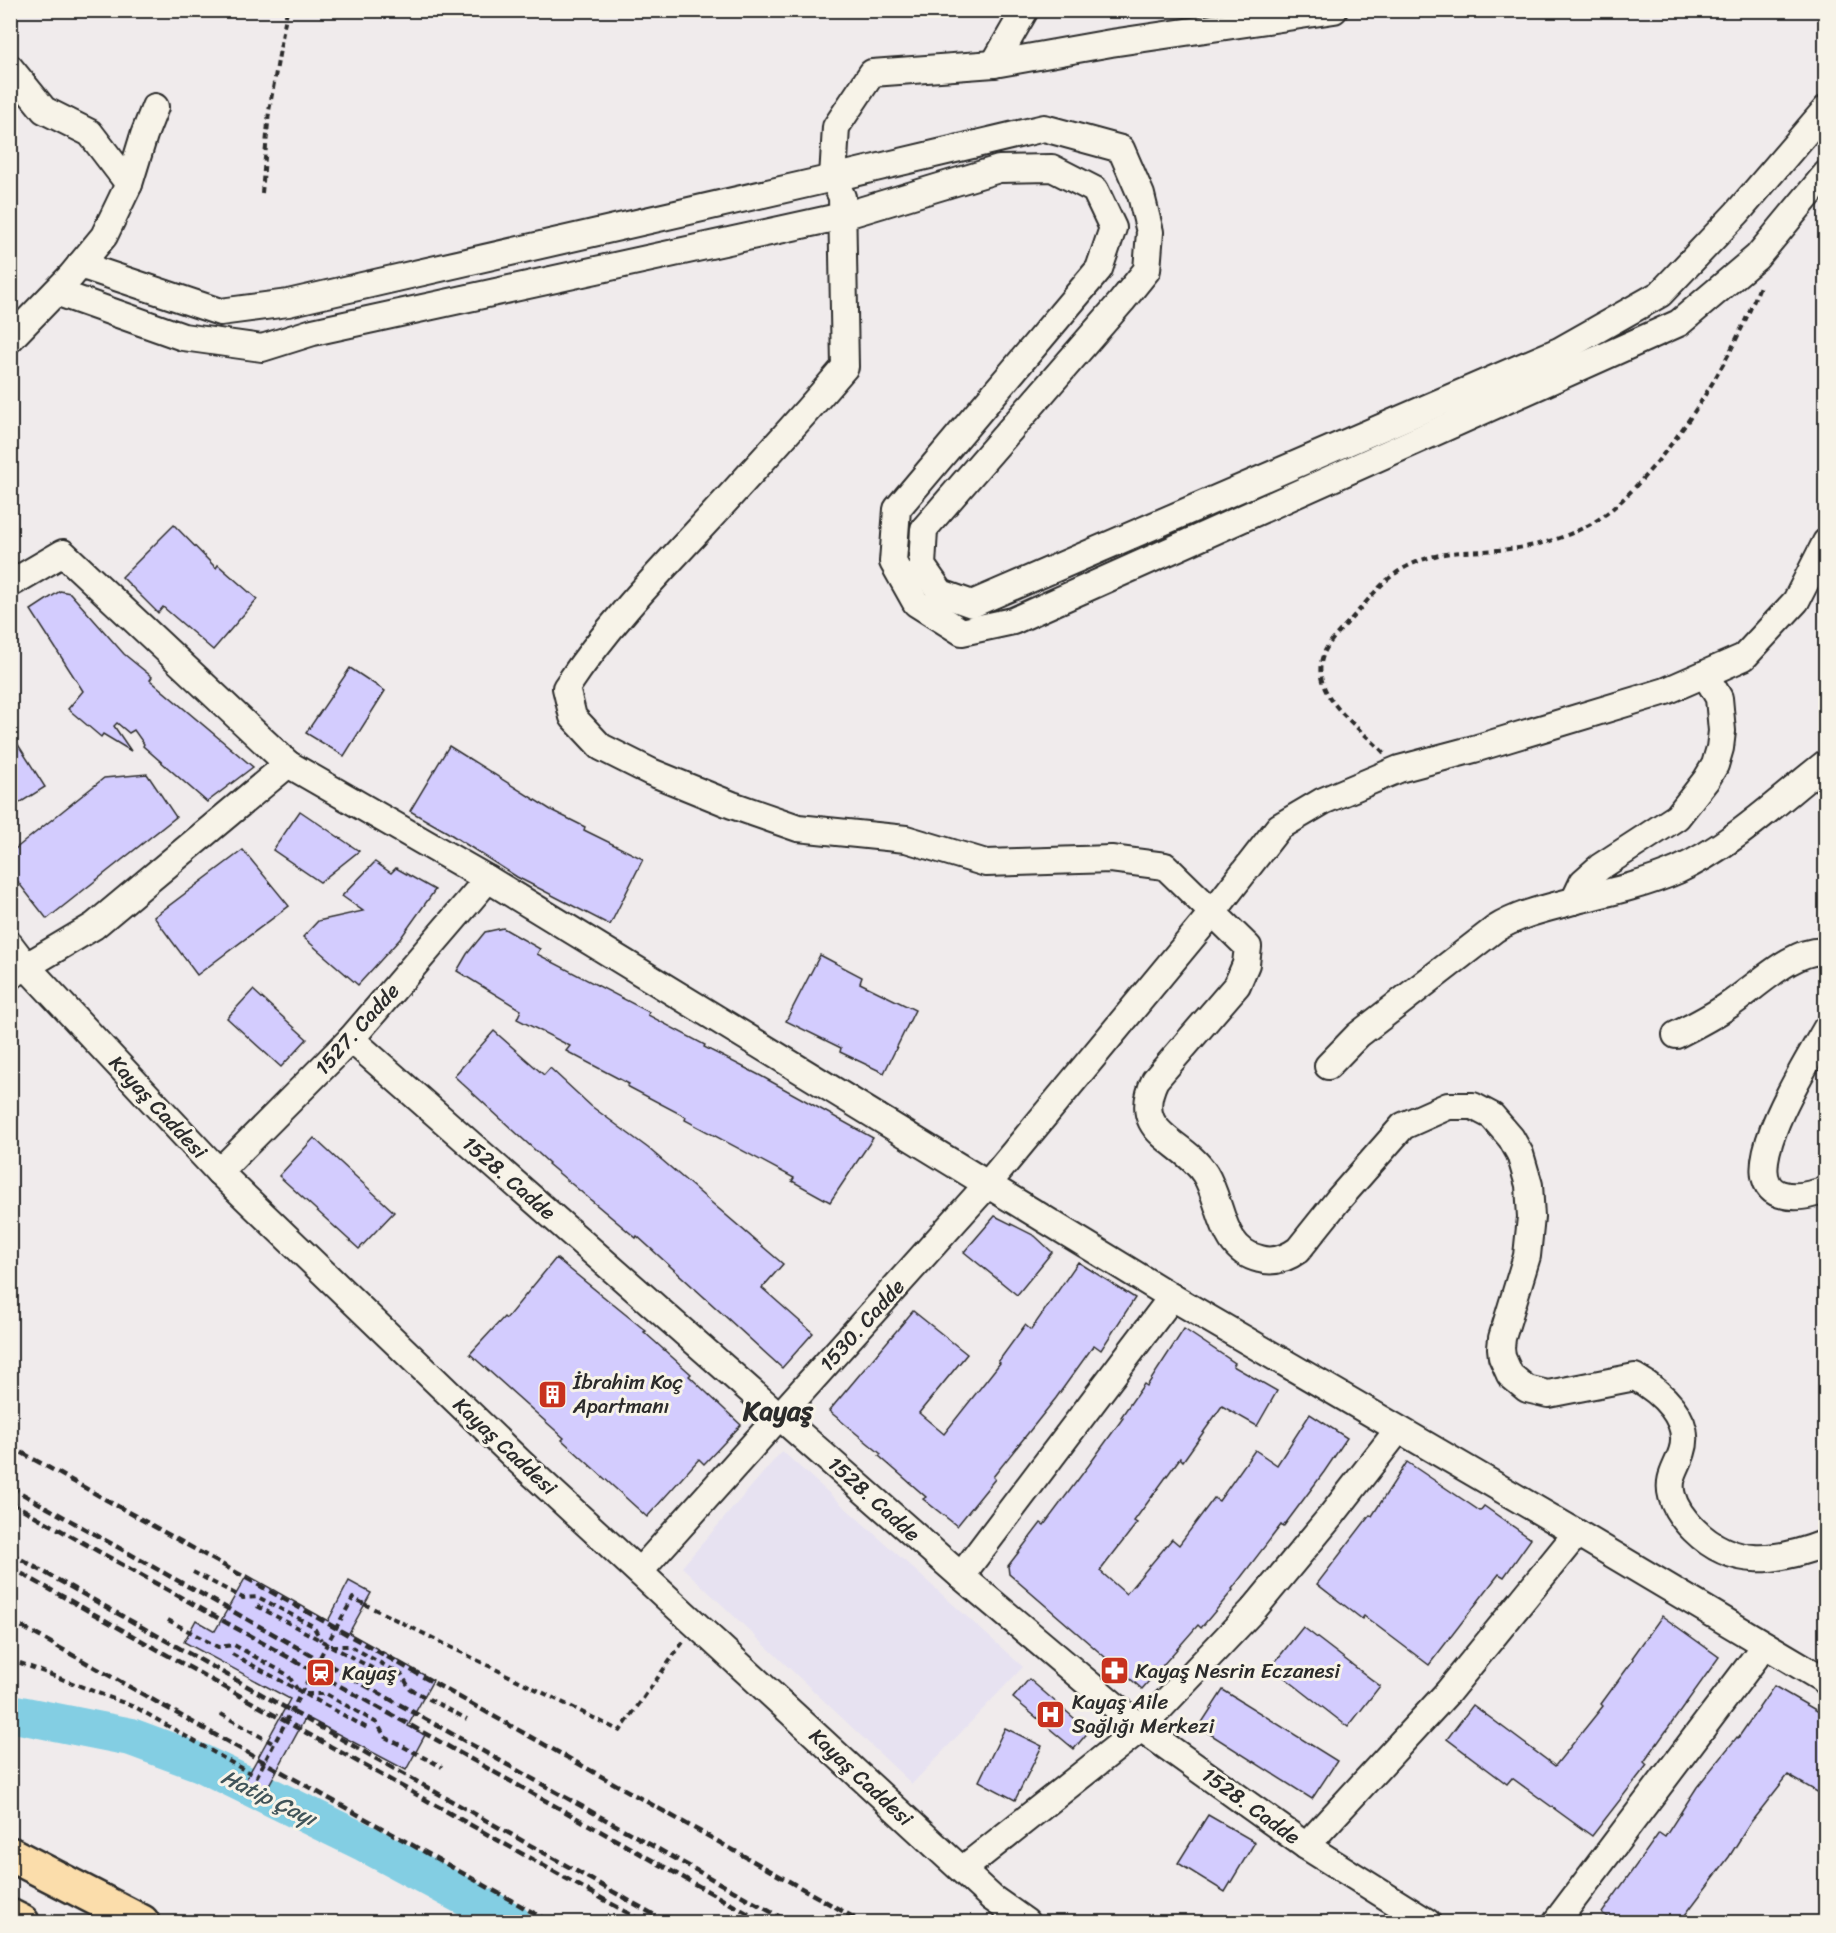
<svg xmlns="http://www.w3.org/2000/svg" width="1836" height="1933" font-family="Sriracha,sans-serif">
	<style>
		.built { fill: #e7e2f1 }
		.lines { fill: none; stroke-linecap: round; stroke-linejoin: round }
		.river { stroke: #83cee3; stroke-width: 38 }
		.building { fill: #d3ccfe; stroke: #2b2b2b; stroke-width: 1.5 }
		.minor-casing { stroke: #2b2b2b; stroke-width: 30 }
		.highway-casing { stroke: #2b2b2b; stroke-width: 38 }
		.path { stroke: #2b2b2b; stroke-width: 4; stroke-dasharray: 6 4.5; stroke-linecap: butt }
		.minor { stroke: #f7f3e8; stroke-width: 26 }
		.highway { stroke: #fbddab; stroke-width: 33 }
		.rail { stroke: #2b2b2b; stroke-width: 4.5; stroke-dasharray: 9 4.5; stroke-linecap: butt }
		.path-bridge { stroke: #2b2b2b; stroke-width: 4; stroke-dasharray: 6 4.5; stroke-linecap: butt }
		.labels { text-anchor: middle; stroke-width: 6; stroke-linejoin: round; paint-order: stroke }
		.street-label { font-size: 21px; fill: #2b2b2b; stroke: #f7f3e8 }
		.poi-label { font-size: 21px; fill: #2b2b2b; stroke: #f7f3e8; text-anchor: start }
		.water-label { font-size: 22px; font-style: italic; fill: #415459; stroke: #f7f3e8 }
		.district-label { font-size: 27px; font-weight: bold; fill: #2b2b2b; stroke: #f7f3e8 }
	</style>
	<rect width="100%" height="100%" fill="#f0ebec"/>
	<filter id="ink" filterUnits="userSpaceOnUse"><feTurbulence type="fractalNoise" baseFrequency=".0167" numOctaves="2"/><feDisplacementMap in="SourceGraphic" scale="12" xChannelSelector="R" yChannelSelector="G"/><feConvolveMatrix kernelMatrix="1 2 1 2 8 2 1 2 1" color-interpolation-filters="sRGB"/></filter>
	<g filter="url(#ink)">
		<path class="built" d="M782 1451 1023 1667 912 1784 682 1567Z"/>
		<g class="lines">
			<path class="river" d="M10 1713 131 1737 201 1763 365 1843 512 1922"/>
		</g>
		<g class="building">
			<path d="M174 525 216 568 218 565 257 599 213 650 163 607 158 613 122 577Z"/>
			<path d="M60 591 70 593 124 654 152 677 150 680 253 767 207 802 143 746 144 744 134 730 129 733 117 723 114 726 131 751 103 734 101 737 68 709 83 691 31 610Z"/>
			<path d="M350 668 385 691 344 756 306 733Z"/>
			<path d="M10 732 45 787 10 809Z"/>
			<path d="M449 746 551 810 585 827 584 830 643 859 610 925 517 877 447 832 410 811Z"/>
			<path d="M147 774 176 817 47 919 10 872V853L104 778Z"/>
			<path d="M300 811 359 851 320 882 273 850Z"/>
			<path d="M243 850 289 906 197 975 154 917Z"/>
			<path d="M375 862 391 873 396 868 435 890 400 939 358 985 303 937 318 921 363 911 342 896Z"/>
			<path d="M503 928 540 949 537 954 649 1012 648 1015 705 1045 704 1047 761 1076 873 1138 830 1202 792 1181 794 1178 685 1120 686 1117 627 1086 629 1084 566 1051 570 1046 517 1019 521 1010 457 971 467 954 485 932Z"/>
			<path d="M820 955 862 977 860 983 915 1010 884 1073 840 1052 841 1048 786 1021Z"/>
			<path d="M253 990 307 1039 281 1067 227 1018Z"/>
			<path d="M494 1031 544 1075 550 1068 591 1106 648 1148 783 1264 762 1288 813 1333 782 1368 637 1236 636 1238 548 1164 549 1163 454 1076Z"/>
			<path d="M314 1138 394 1212 359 1249 279 1176Z"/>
			<path d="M995 1216 1035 1236 1052 1252 1017 1295 964 1252Z"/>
			<path d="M556 1258 646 1331 644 1332 691 1374 689 1376 741 1425 704 1464 699 1459 647 1517 562 1440 564 1438 470 1354 504 1317 506 1319Z"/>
			<path d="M1078 1262 1135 1298 1101 1350 1094 1345 1056 1398 993 1477 995 1479 957 1526 923 1499 926 1497 879 1456 881 1454 829 1411 913 1311 967 1354 919 1413 944 1434 1000 1363 998 1362 1025 1325 1031 1330Z"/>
			<path d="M1184 1329 1235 1363 1233 1366 1277 1391 1257 1426 1222 1406 1183 1461 1180 1458 1134 1521 1137 1523 1100 1571 1126 1594 1172 1539 1179 1545 1214 1498 1219 1501 1255 1450 1277 1465 1310 1414 1347 1438 1324 1472 1283 1527 1281 1525 1232 1589 1233 1590 1201 1628 1198 1625 1142 1689 1009 1574 1008 1566 1041 1523 1044 1525 1089 1465 1123 1418 1121 1417 1144 1384 1147 1386Z"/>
			<path d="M1407 1462 1480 1511 1484 1506 1531 1539 1504 1577 1499 1574 1429 1665 1364 1616 1362 1619 1317 1584 1370 1515 1372 1516Z"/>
			<path d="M247 1575 328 1621 349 1581 371 1593 349 1633 433 1680 408 1726 425 1735 406 1770 306 1717 264 1794 244 1783 290 1699 184 1642 196 1620 215 1631Z"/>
			<path d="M1662 1616 1719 1657 1644 1762 1647 1765 1592 1836 1512 1778 1507 1784 1447 1739 1473 1705 1555 1766 1603 1706 1601 1704 1634 1659 1632 1658Z"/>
			<path d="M1303 1627 1380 1686 1348 1727 1271 1667Z"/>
			<path d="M1029 1679 1089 1731 1074 1749 1013 1698Z"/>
			<path d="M1774 1686 1826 1716V1797L1788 1775 1751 1822 1729 1857 1679 1923H1615L1602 1913 1659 1833 1665 1837 1697 1787 1737 1737 1738 1738Z"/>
			<path d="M1223 1690 1337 1761 1312 1799 1199 1727Z"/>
			<path d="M1005 1728 1042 1746 1015 1800 979 1781Z"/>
			<path d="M1208 1815 1255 1842 1225 1892 1178 1863Z"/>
		</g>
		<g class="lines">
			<defs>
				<g id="minor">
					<path d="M1334 10 1111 43 994 64 872 73 836 127 833 178 842 197 845 367C796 424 746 479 695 534 649 583 603 632 566 688L573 717 601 747 651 772 732 805 798 828 906 839 986 863 1111 859 1165 866 1248 947 1246 964 1237 985 1155 1080C1129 1135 1183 1139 1205 1174 1223 1203 1220 1250 1260 1259 1274 1263 1287 1258 1298 1250L1338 1200 1403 1126 1448 1106H1473L1492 1116 1511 1138 1520 1154 1529 1185 1531 1217 1527 1256 1502 1338 1501 1348 1502 1357 1510 1375 1527 1389 1548 1394 1635 1377C1660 1391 1693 1419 1682 1452 1677 1468 1667 1478 1672 1496 1675 1508 1685 1521 1694 1530 1733 1569 1778 1562 1826 1543"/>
					<path d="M994 64 1025 10"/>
					<path d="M10 68 44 110 90 133 129 184"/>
					<path d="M80 265 220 312 288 303 833 178 1044 128 1121 149 1141 195 1150 232 1147 270 1122 301 924 529 922 566 941 593 972 604 1559 351 1660 294 1737 213 1826 109"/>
					<path d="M56 292 183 337 262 348 313 332 843 216 999 169 1052 168 1095 190 1113 228 1099 269 897 509 893 562 916 603 962 632 1013 621 1679 323 1757 257 1826 174"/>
					<path d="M10 339 71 276 104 236 129 184 144 135 155 107"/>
					<path d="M10 584 63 553 288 764 488 879 1172 1297 1577 1533 1826 1681"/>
					<path d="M1574 901 1583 882 1600 867 1677 817 1706 780 1715 765 1720 748 1722 731 1719 698 1705 674"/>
					<path d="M10 945 26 966 219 1172 520 1462 992 1898 1026 1922"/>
					<path d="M10 976 94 926 288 764"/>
					<path d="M1826 1029C1812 1055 1731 1178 1780 1194 1796 1199 1810 1195 1826 1190"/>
					<path d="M1676 1035C1694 1026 1712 1017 1729 1005 1753 990 1795 946 1826 952"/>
					<path d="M351 1039 961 1576 1141 1728 1306 1846 1427 1922"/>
					<path d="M1328 1066 1358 1035 1495 929C1521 913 1548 908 1577 900 1611 892 1646 884 1678 870 1730 847 1781 798 1826 763"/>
					<path d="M219 1172 351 1039 488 879"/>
					<path d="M640 1571 987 1185 1213 912 1279 827 1323 801 1399 769 1474 749 1666 691 1744 657 1796 601 1826 542"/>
					<path d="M961 1576 1172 1297"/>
					<path d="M1306 1846 1448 1692 1577 1533"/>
					<path d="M962 1870 1141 1728 1254 1609 1331 1516 1398 1430"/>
					<path d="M1556 1922 1765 1645"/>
				</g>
				<g id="highway">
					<path d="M10 1854 142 1922"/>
					<path d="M10 1916 22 1922"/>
				</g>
			</defs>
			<use href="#minor" class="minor-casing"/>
			<use href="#highway" class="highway-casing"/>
			<g class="path">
				<path d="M262 193 269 111 287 10"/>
				<path d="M1384 753C1360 727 1304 693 1325 651 1331 639 1342 629 1351 619 1366 603 1380 583 1399 571 1439 547 1466 554 1509 549 1540 546 1572 536 1599 519 1622 503 1639 483 1657 462 1701 408 1734 351 1760 286"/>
				<path d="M193 1572 243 1598 258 1597 313 1626 321 1640"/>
				<path d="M364 1604 620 1731 683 1642"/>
				<path d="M257 1606 394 1680"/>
				<path d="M168 1620 218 1647 234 1645 288 1675 297 1689"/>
				<path d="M331 1646H350L402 1675 410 1689 467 1719"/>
				<path d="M232 1654 369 1729"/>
				<path d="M10 1659 137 1708 246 1771"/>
				<path d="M306 1694H326L377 1723 385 1737 442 1767"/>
				<path d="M221 1714 274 1744"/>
			</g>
			<use href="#minor" class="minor"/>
			<use href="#highway" class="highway"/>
			<g class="rail">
				<path d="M10 1446 862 1922"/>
				<path d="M10 1487 789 1922"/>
				<path d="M10 1502 763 1922"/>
				<path d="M10 1553 667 1922"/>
				<path d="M10 1567 644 1922"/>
				<path d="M10 1620 550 1922"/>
			</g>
			<path class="path-bridge" d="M246 1771 257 1776 327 1644 353 1598 364 1604"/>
		</g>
	</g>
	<defs>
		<symbol id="building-square" viewBox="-11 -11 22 22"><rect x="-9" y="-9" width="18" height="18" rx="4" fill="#c8321e" stroke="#f7f3e8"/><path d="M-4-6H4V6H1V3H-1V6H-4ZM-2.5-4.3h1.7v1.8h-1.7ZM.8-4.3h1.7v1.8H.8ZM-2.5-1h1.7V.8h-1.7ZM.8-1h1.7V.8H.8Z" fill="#fff"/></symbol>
		<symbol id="pharmacy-square" viewBox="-11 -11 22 22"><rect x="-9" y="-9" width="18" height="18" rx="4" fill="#c8321e" stroke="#f7f3e8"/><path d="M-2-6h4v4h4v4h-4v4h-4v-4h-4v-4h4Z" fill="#fff"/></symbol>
		<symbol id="station-square" viewBox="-11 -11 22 22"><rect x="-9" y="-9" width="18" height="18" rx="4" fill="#c8321e" stroke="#f7f3e8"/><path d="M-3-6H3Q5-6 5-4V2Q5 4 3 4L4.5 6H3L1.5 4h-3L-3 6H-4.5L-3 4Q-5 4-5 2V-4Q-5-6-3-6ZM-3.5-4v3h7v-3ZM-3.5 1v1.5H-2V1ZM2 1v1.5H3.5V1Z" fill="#fff"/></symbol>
		<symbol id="hospital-square" viewBox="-11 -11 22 22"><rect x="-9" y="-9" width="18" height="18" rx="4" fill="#c8321e" stroke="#f7f3e8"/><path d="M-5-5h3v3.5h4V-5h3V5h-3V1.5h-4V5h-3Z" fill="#fff"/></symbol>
	</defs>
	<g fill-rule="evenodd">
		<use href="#building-square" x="536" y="1378" width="33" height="33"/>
		<use href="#pharmacy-square" x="1098" y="1654" width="33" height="33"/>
		<use href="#station-square" x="304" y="1656" width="33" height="33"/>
		<use href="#hospital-square" x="1034" y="1698" width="33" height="33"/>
	</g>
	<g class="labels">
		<g class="street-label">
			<text transform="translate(357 1029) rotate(-48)" y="7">1527. Cadde</text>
			<text transform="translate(158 1107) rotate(47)" y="7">Kayaş Caddesi</text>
			<text transform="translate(509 1178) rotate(41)" y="7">1528. Cadde</text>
			<text transform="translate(862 1325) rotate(-48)" y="7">1530. Cadde</text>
			<text transform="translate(505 1446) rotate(43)" y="7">Kayaş Caddesi</text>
			<text transform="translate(874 1499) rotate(42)" y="7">1528. Cadde</text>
			<text transform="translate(861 1777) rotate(43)" y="7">Kayaş Caddesi</text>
			<text transform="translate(1251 1806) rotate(36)" y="7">1528. Cadde</text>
		</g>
		<g class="poi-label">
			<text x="573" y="1389">İbrahim Koç<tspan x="573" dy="24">Apartmanı</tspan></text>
			<text x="1135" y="1678">Kayaş Nesrin Eczanesi</text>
			<text x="342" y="1680">Kayaş</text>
			<text x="1072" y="1709">Kayaş Aile<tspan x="1072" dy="24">Sağlığı Merkezi</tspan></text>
		</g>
		<g class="water-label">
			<text transform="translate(269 1797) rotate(26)" y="8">Hatip Çayı</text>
		</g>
		<g class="district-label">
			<text x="778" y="1420">Kayaş</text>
		</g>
	</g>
	<rect width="1836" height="1933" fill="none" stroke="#f7f3e8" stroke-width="36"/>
	<rect x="18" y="18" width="1800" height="1897" fill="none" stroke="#2b2b2b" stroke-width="2" filter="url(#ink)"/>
</svg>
